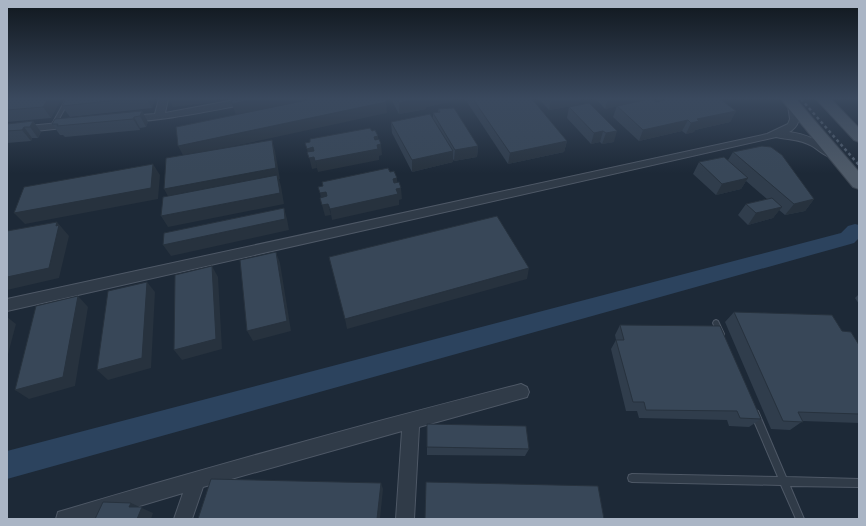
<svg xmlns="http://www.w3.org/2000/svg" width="866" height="526" font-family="Commissioner,sans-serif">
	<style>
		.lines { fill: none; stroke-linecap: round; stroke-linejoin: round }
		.river { fill: #2c435e; fill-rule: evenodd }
		.service-casing { stroke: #4e5866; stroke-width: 2 }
		.minor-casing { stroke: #4e5866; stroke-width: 2 }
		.primary-casing { stroke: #3a4451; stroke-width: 2 }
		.service { fill: #303b48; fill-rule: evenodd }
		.minor { fill: #303b48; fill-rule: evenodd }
		.primary { fill: #4e5a68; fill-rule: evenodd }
		.rail { stroke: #525f6f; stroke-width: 2.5; stroke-dasharray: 3 3; stroke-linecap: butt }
		.wall { fill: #303d4c }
		.shaded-wall { fill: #27323e }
		.building { fill: #384758; stroke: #27323e }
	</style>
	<rect width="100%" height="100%" fill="#1d2937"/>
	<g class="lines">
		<path class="river" d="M855 224 859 225V238L854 243 847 245 7 479V451L841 233 848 226Z"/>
		<defs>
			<g id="service">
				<path d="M66 99H70L55 126 53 127H51V126Z"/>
				<path d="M716 320 718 321 724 334 723 336 721 337 719 336 713 323 714 321Z"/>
				<path d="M755 410 758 411 786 477 859 479V487L790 486 804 519H796L781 485 632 482 629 481 628 478 629 475 632 474 778 477 751 414 752 411Z"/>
			</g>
			<g id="minor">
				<path d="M159 99H168L165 113 240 99H262L258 102C240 105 133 128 124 119L129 116 155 114Z"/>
				<path d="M793 102 798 105C800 117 800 126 789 132 807 134 822 142 837 153L838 155 837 157C828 160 819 150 812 146 800 139 789 140 776 137L7 311V299L767 134 788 124 790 119 788 105Z"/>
				<path d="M70 122 75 125 73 127 7 134V128Z"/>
				<path d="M521 384 527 387 529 392 527 397 419 427 414 519H396L402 431 203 487 192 519H174L183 493 96 519H56L58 512 65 510C216 465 368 423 521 384Z"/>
			</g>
			<g id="primary">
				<path d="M781 99H796L859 172V189L853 187Z"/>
				<path d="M816 99H831L859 128V142L854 140Z"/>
			</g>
		</defs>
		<use href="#service" class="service-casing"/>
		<use href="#minor" class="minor-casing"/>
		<use href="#primary" class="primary-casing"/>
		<use href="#service" class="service"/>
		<use href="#minor" class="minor"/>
		<use href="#primary" class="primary"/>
		<path class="rail" d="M801 99 859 165"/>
	</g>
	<g class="wall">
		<path d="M7 99H61L51 118 7 122Z"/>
		<path d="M66 99H155L152 108 70 117 62 106Z"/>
		<path d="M391 99H453V101L426 107V109L399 114Z"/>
		<path d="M465 99H532L567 141 564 152 508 164Z"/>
		<path d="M539 99H580L578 105 549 110Z"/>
		<path d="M596 99H653L656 102 736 111 730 122 695 130 694 132 686 134 682 131 639 141 613 117 617 106 605 109Z"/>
		<path d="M589 103 614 142 602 144 600 142 591 144 567 118 569 107Z"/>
		<path d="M438 109 478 146 477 157 454 161 453 159V162L412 172 392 133 391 122 433 119V113L438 112Z"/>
		<path d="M142 111 148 122 146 127 140 128V130L65 137 63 135H60L52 124Z"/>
		<path d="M33 121 41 132 38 138H32L31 141 7 143V124Z"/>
		<path d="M733 152 814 199 805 211 785 215 779 210 773 218 748 225 738 215 746 204 767 199 746 181 741 189 716 195 693 174 699 162 728 160Z"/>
		<path d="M859 294V304L855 298Z"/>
		<path d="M734 312 842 331 859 345V423L803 421 790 430 771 429 725 322Z"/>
		<path d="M620 325 761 419 749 427 729 426 727 420 639 418 637 411H626L611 349 616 340 615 335Z"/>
		<path d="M427 447 529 449 525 456 427 455Z"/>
	</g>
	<g class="shaded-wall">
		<path d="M48 99H61L51 118 43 107Z"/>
		<path d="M147 99H155L152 108Z"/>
		<path d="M169 99H217L216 102 173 107Z"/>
		<path d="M254 99H304V101L236 115 232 104Z"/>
		<path d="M417 99H453V101L426 107V109L399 114V103Z"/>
		<path d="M580 99 578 105 549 110 551 100Z"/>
		<path d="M608 99H653L605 109Z"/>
		<path d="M657 99H664L657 101Z"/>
		<path d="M386 102 387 113 184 157 178 146Z"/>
		<path d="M142 111 148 122 146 127 140 116Z"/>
		<path d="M736 111 730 122 695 130 694 132 686 134 691 123 697 119Z"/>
		<path d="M134 117 140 128V130L133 119Z"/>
		<path d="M688 120 682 131 639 141 643 130Z"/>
		<path d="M33 121 41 132 38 138 30 127Z"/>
		<path d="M24 127 32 138 31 141 22 130Z"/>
		<path d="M603 131 600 142 591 144 594 133Z"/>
		<path d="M617 131 614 142 602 144 606 133Z"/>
		<path d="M378 136 379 145 381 144 382 155 379 156V160L318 172 315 161 374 137Z"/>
		<path d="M272 140 275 151 280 179H279L281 186 284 204 168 227 161 216 170 200 164 189Z"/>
		<path d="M567 141 564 152 508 164 510 153Z"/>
		<path d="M478 146 477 157 454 161 455 150Z"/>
		<path d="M313 147 317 168 312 169 307 149Z"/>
		<path d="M453 151V162L412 172V160Z"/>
		<path d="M153 164 160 175 158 199 25 224 14 213Z"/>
		<path d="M397 178 398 189 401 188 402 199 399 200V205L332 220 330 209 393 179Z"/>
		<path d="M748 178 741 189 716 195 722 184Z"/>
		<path d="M326 192 329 203 322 205 320 193Z"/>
		<path d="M814 199 805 211 785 215 794 204Z"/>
		<path d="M328 204 331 215 325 216 322 205Z"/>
		<path d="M782 207 773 218 748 225 756 213Z"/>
		<path d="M284 208 287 219 289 230 171 256 163 245Z"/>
		<path d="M57 222 69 236 59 278 7 290V277L56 226Z"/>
		<path d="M276 252 280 263 291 331 253 341 247 331Z"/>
		<path d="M212 266 218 277 222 349 182 360 174 350Z"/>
		<path d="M529 268 527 279 347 329 345 319Z"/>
		<path d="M147 282 155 292 151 368 108 380 97 370Z"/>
		<path d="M78 296 88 307 75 386 29 399 15 390Z"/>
		<path d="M7 317 16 324 7 358Z"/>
		<path d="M381 483 383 489 380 519H377Z"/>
		<path d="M131 503 153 513 151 519H137L129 507Z"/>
	</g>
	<g class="building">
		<path d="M7 99H48L43 107 7 110Z"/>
		<path d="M66 99H127L62 106Z"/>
		<path d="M231 99H254L232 104Z"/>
		<path d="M312 99H385L386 102 178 146 176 127Z"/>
		<path d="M397 99H417L399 103Z"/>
		<path d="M473 99H532L567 141 510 153Z"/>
		<path d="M649 99H653L656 102 669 99H720L736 111 697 119 699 121 691 123 688 120 643 130 617 106Z"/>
		<path d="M589 103 617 131 606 133 603 131 594 133 569 107Z"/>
		<path d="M454 108 478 146 455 150 433 113 440 112 438 109Z"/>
		<path d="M142 111 140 116 134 117 133 119 57 126 58 124H52L55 119Z"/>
		<path d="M430 114 453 151 412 160 391 122Z"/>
		<path d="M33 121 30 127H24L22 130 7 131V124Z"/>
		<path d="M370 128 372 131 375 130 378 136 374 137 375 140 379 139 381 144 377 145 378 149 315 161 314 157 309 158 307 152 314 151 313 147 307 149 305 143 310 142V139Z"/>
		<path d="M272 140 276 168 164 189 166 158Z"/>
		<path d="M762 146 771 147 782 155 814 199 794 204 733 152Z"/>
		<path d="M724 157 748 178 722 184 699 162Z"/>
		<path d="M153 164 151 188 14 213 24 187Z"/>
		<path d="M388 168 390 172 394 171 397 178 393 179 394 183 399 182 401 188 396 189 398 194 330 209 328 204 322 205 320 198 327 196 326 192 320 193 318 187 323 186 322 182Z"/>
		<path d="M277 175 280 193 161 216 163 197Z"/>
		<path d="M772 198 782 207 756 213 746 204Z"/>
		<path d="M284 208 285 219 163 245 164 233Z"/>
		<path d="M497 216 529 268 345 319 329 257Z"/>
		<path d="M57 222 56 226 59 225 49 268 7 277V231Z"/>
		<path d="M276 252 287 321 247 331 240 260Z"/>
		<path d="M212 266 216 339 174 350 175 275Z"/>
		<path d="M147 282 142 358 97 370 108 291Z"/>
		<path d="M78 296 63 377 15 390 36 306Z"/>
		<path d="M734 312 832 315 842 331 851 332 859 345V414L798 412 803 422 783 421Z"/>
		<path d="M620 325 720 326 761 419 740 418 737 411 646 410 644 402H633L616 340H624Z"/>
		<path d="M427 424 526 426 529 449 427 447Z"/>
		<path d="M211 479 381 483 377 519H198Z"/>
		<path d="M426 482 598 486 604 519H425Z"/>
		<path d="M103 502 131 503 129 507H142L137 519H95Z"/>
	</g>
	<linearGradient id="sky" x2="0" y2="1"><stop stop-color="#10171e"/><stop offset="0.57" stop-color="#3a495e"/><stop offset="1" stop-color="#3a495e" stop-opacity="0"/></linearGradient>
	<rect width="866" height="173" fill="url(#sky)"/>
	<rect width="866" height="526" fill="none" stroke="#aab5c5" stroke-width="16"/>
</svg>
